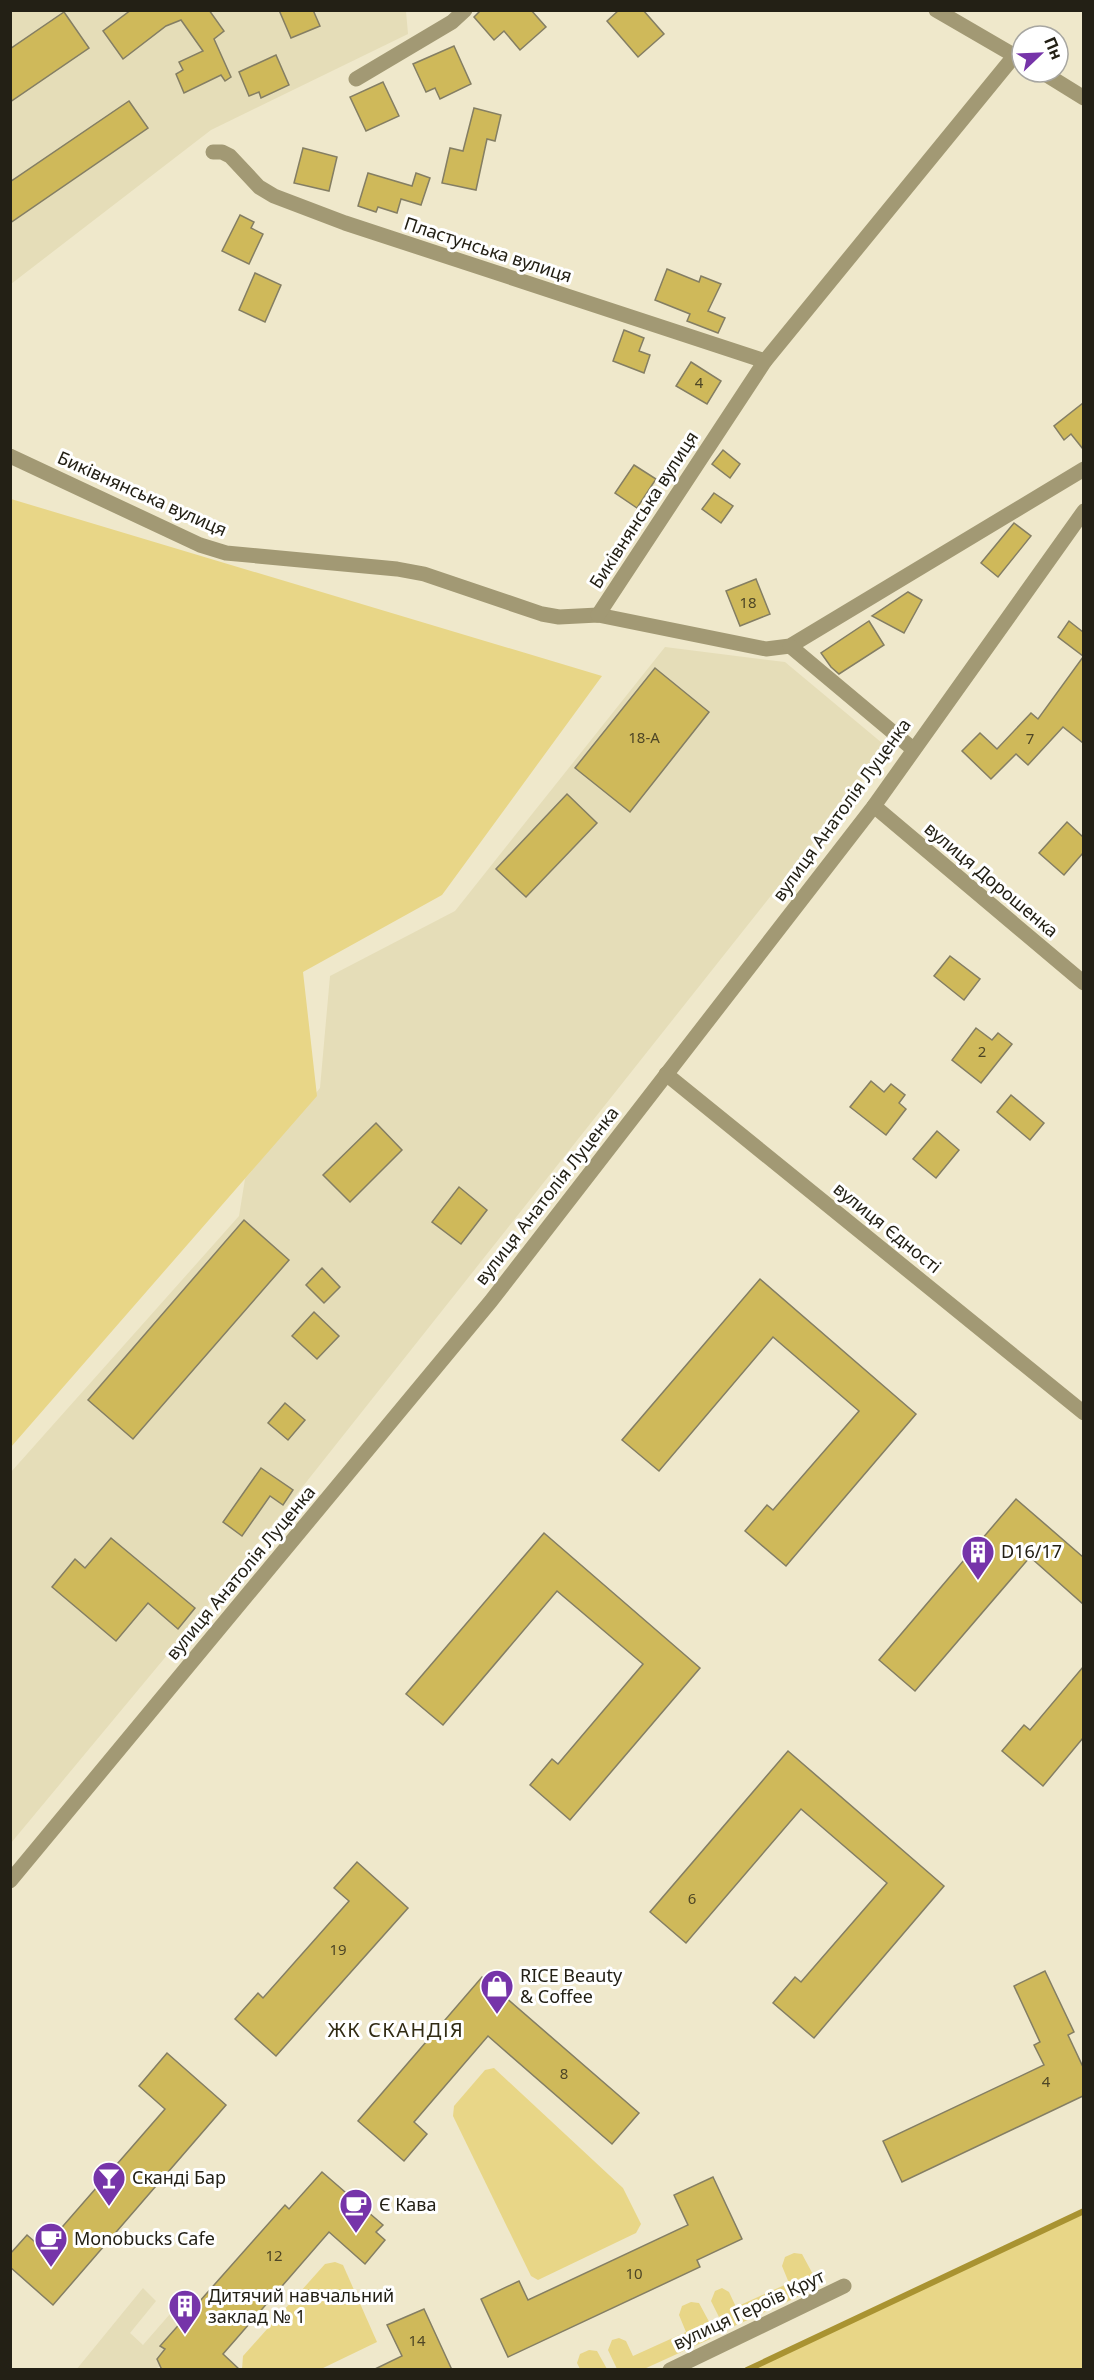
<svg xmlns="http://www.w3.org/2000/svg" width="1094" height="2380" font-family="'Noto Sans',sans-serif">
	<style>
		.built { fill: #e5ddb8 }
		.green { fill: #e8d687 }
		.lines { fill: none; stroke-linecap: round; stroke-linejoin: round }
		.stream { stroke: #a99331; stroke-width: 6 }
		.building { fill: #cfb95a; stroke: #847e63; stroke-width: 1.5 }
		.minor { stroke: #a29974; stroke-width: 15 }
		.labels { text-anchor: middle; stroke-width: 6; stroke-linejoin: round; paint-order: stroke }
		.number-label { font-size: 15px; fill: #4e4626 }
		.street-label { font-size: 18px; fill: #232015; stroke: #fff }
		.poi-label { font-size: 18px; fill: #232015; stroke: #fff; text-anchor: start }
		.neighbourhood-label { font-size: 20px; letter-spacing: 1.5px; fill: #312b13; stroke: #fff }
	</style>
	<rect width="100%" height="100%" fill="#efe8cb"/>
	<g class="built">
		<path d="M11 11H406L408 34 211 130 11 284Z"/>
		<path d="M665 647 785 662 888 748 212 1601 11 1843V1472L239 1216 245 1179 320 1088 330 976 455 911Z"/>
		<path d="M143 2288 156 2301 130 2333 143 2345 170 2314 179 2324 160 2345 165 2349 157 2359 160 2366 155 2369 76 2370Z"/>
	</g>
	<g class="green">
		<path d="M11 499 602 676 442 895 303 972 317 1096 11 1447Z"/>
		<path d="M494 2068 623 2188 641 2224 636 2233 538 2280 531 2276 453 2116 454 2106 485 2070Z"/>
		<path d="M1083 2211V2369H747L1070 2217Z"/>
		<path d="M794 2253 802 2254 816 2280 813 2290 730 2328 723 2325 711 2301 715 2291 722 2288 729 2292 736 2307 789 2283 782 2266 785 2257Z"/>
		<path d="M335 2262 343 2265 377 2342 321 2369H242L243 2356 325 2264Z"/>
		<path d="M691 2302 699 2303 713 2329 710 2339 644 2369H617L608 2350 612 2340 619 2338 626 2341 633 2356 686 2332 679 2315 682 2306Z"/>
		<path d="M589 2350 597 2351 607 2369H580L577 2363 580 2354Z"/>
	</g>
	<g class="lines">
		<path class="stream" d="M747 2370 1084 2211"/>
	</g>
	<g class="building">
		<path d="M131 10H209L224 31 214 39 231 77 225 81 221 75 184 93 176 74 183 70 179 62 203 51 181 20 166 26 123 59 103 31Z"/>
		<path d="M279 10H313L320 26 291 38Z"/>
		<path d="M481 10H531L546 27 520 50 504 31 494 40 474 17Z"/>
		<path d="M619 10H643L664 34 638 57 607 21Z"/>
		<path d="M64 12 89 48 10 102V49Z"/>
		<path d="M454 46 471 84 440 99 435 88 426 92 413 64Z"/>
		<path d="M276 55 289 85 261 98 259 92 249 96 239 72Z"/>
		<path d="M383 82 399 116 366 131 350 97Z"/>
		<path d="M129 101 148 128 10 223V182Z"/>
		<path d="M474 108 501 115 495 141 487 139 476 190 442 183 450 148 463 151Z"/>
		<path d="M303 148 337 157 329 191 294 183Z"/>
		<path d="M368 173 412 186 416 173 430 178 421 205 401 199 397 213 378 207 376 212 358 206Z"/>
		<path d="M240 215 254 222 251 228 263 234 249 264 222 251Z"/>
		<path d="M667 269 699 282 701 276 721 284 708 311 725 318 718 333 687 321 690 314 655 300Z"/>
		<path d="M255 273 281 285 265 322 239 310Z"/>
		<path d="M624 330 644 338 639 351 650 355 644 373 613 361Z"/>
		<path d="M691 362 721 381 707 404 676 386Z"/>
		<path d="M1083 403V449L1071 434 1064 440 1054 426Z"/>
		<path d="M723 450 740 464 730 478 712 464Z"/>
		<path d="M634 465 656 479 637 508 615 493Z"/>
		<path d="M714 493 733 506 721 523 702 509Z"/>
		<path d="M1014 523 1031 536 998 577 981 563Z"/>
		<path d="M756 579 770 614 740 626 726 591Z"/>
		<path d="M908 592 922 600 904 633 872 616Z"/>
		<path d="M869 621 884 645 839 674 831 667 821 653Z"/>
		<path d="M1069 621 1083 632V656L1058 637Z"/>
		<path d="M1083 657V743L1063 727 1028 765 1016 754 991 779 962 751 980 733 997 749 1031 713 1038 719Z"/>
		<path d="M655 668 709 712 630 812 575 768Z"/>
		<path d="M567 794 597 823 526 897 496 869Z"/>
		<path d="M1067 822 1083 837V853L1064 875 1039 853Z"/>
		<path d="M950 956 980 979 964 1000 934 976Z"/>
		<path d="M976 1028 992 1040 998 1033 1012 1044 981 1083 952 1060Z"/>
		<path d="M871 1081 884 1092 891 1084 905 1095 899 1103 906 1109 886 1135 850 1107Z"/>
		<path d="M1011 1095 1044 1123 1030 1140 997 1112Z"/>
		<path d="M376 1123 402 1150 350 1202 323 1175Z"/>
		<path d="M937 1131 959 1150 936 1178 913 1159Z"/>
		<path d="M459 1187 487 1210 461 1244 432 1222Z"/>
		<path d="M244 1220 289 1260 133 1439 88 1400Z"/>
		<path d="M322 1268 340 1287 324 1303 306 1285Z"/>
		<path d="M760 1279 916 1414 786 1566 745 1531 767 1505 773 1510 859 1411 773 1337 659 1471 622 1440Z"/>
		<path d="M314 1312 339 1336 317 1359 292 1336Z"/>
		<path d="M285 1403 305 1420 288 1440 268 1423Z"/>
		<path d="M261 1468 293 1490 283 1505 270 1496 242 1536 223 1522Z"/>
		<path d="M1016 1499 1083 1557V1604L1030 1557 915 1691 879 1660Z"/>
		<path d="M544 1533 700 1668 570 1820 530 1785 552 1759 558 1764 643 1664 557 1591 443 1725 406 1694Z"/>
		<path d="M111 1538 195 1608 178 1629 148 1603 116 1641 52 1587 75 1559 85 1568Z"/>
		<path d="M1083 1667V1738L1043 1786 1002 1751 1024 1725 1030 1730Z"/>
		<path d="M788 1751 944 1886 814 2038 773 2003 795 1977 801 1982 887 1883 801 1809 686 1943 650 1912Z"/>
		<path d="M357 1862 408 1908 276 2056 235 2019 258 1993 263 1998 349 1901 334 1888Z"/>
		<path d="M1045 1971 1074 2032 1068 2035 1083 2067V2096L902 2182 883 2141 1044 2065 1034 2045 1040 2042 1014 1986Z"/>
		<path d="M482 1977 639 2113 612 2144 488 2036 414 2122 427 2134 404 2161 358 2121Z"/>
		<path d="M167 2053 226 2105 53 2305 10 2267V2254L27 2235 43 2249 165 2109 139 2086Z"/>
		<path d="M322 2172 383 2225 376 2232 385 2240 365 2264 329 2232 223 2354 240 2370H162L157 2359 165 2349 160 2346 285 2205 289 2209Z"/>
		<path d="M713 2177 742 2239 697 2260 700 2267 508 2357 481 2299 519 2281 528 2300 688 2225 674 2195Z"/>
		<path d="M424 2309 452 2370H373L402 2356 387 2325Z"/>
	</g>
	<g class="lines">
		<g class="minor">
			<path d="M936 10 1022 60"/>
			<path d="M1042 72 1084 98"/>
			<path d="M356 79 452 22 465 10"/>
			<path d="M213 152H222L230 156 259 187 274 196 345 223 765 361"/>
			<path d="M10 456 200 545 226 553 397 569 424 574 542 614 559 617 598 615 766 649 790 646 1084 469"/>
			<path d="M598 615 765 361 1015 55"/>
			<path d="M790 646 913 749"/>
			<path d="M874 806 1084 983"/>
			<path d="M666 1074 1084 1413"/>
			<path d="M10 1881 491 1301 874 806 1084 511"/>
			<path d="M670 2370 844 2286"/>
		</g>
	</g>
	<defs>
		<symbol id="building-pin" viewBox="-11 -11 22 30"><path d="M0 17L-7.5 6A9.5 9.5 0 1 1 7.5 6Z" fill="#7634a9" stroke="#fff"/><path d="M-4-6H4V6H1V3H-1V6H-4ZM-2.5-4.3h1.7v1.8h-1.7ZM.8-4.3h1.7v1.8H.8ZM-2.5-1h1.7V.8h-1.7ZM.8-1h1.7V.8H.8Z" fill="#fff"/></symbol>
		<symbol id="shop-pin" viewBox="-11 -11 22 30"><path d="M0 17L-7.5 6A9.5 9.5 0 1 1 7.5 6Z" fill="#7634a9" stroke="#fff"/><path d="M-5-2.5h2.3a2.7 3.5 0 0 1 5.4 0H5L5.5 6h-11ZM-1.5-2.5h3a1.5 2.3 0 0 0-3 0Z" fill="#fff"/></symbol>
		<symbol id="bar-pin" viewBox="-11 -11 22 30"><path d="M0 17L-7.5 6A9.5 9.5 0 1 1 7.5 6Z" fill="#7634a9" stroke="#fff"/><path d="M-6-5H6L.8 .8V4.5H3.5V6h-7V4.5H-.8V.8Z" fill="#fff"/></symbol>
		<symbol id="cafe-pin" viewBox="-11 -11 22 30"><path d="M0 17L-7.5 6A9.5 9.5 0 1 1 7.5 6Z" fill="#7634a9" stroke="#fff"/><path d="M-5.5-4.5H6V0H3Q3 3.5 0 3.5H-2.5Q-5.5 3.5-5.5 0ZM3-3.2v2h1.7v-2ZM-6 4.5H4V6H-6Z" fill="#fff"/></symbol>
	</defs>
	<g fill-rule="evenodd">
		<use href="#building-pin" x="959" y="1533" width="38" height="52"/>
		<use href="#shop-pin" x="478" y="1967" width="38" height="52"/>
		<use href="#bar-pin" x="90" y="2159" width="38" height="52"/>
		<use href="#cafe-pin" x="337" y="2186" width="38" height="52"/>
		<use href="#cafe-pin" x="32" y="2220" width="38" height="52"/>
		<use href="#building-pin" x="166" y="2287" width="38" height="52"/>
	</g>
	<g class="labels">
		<g class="number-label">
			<text x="699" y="388">4</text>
			<text x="748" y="608">18</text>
			<text x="644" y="743">18-А</text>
			<text x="1030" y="744">7</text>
			<text x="982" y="1057">2</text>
			<text x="692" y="1904">6</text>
			<text x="338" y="1955">19</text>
			<text x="564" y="2079">8</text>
			<text x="1046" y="2087">4</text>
			<text x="274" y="2261">12</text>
			<text x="634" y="2279">10</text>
			<text x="417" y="2346">14</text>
		</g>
		<g class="street-label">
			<text transform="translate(488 250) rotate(18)" y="6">Пластунська вулиця</text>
			<text transform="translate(142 494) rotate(24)" y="6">Биківнянська вулиця</text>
			<text transform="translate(644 510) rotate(-57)" y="6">Биківнянська вулиця</text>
			<text transform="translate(842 810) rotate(-54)" y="6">вулиця Анатолія Луценка</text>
			<text transform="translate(991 880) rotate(40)" y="6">вулиця Дорошенка</text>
			<text transform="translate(547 1196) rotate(-52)" y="6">вулиця Анатолія Луценка</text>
			<text transform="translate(887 1228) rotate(39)" y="6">вулиця Єдності</text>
			<text transform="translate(241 1573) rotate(-50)" y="6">вулиця Анатолія Луценка</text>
			<text transform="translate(749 2310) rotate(-25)" y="6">вулиця Героїв Крут</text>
		</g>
		<g class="poi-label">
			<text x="1001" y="1558">D16/17</text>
			<text x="520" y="1982">RICE Beauty<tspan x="520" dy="21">&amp; Coffee</tspan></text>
			<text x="132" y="2184">Сканді Бар</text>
			<text x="379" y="2211">Є Кава</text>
			<text x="74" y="2245">Monobucks Cafe</text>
			<text x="208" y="2302">Дитячий навчальний<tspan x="208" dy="21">заклад № 1</tspan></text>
		</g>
		<g class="neighbourhood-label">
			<text x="396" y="2037">ЖК СКАНДІЯ</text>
		</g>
	</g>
	<rect width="1094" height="2380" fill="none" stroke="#232015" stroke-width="24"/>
	<g transform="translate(1040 54) rotate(67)"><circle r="28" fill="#ffffff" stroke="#a7a6a1" stroke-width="1.5"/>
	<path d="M0-4.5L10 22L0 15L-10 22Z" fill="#7634a9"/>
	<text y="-9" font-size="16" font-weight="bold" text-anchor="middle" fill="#232015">Пн</text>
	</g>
</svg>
